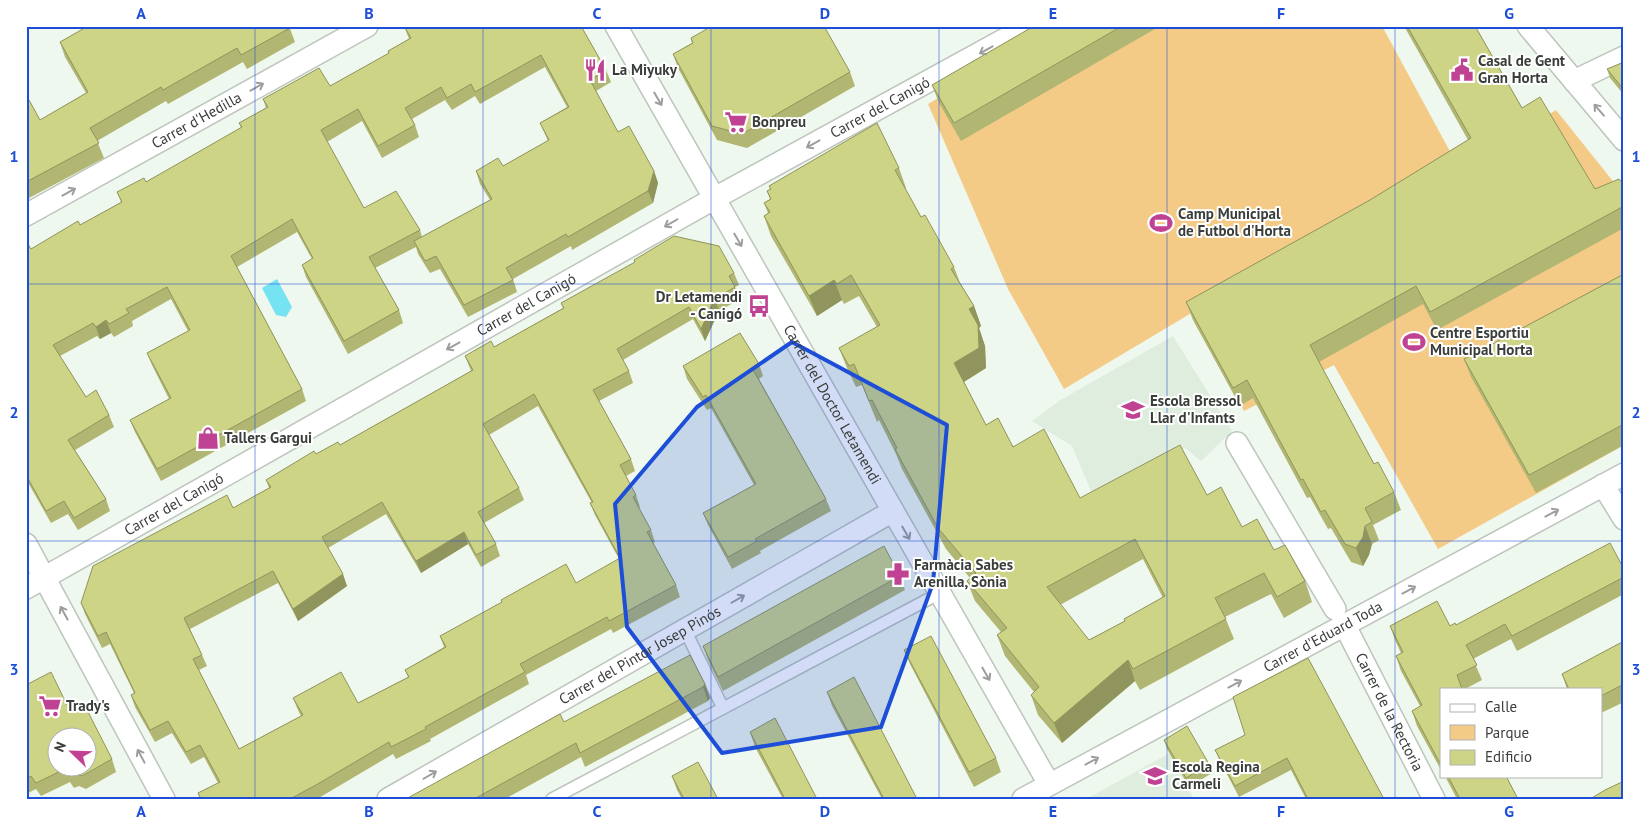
<svg xmlns="http://www.w3.org/2000/svg" width="1650" height="825" font-family="'PT Sans',sans-serif">
	<style>
		.built { fill: #dfedde }
		.park { fill: #f3cb87 }
		.water { fill: #76e3f2 }
		.lines { fill: none; stroke-linecap: round; stroke-linejoin: round }
		.lane-casing { stroke: #bdc5bc; stroke-width: 14 }
		.street-casing { stroke: #bdc5bc; stroke-width: 24 }
		.lane { stroke: #fff; stroke-width: 11 }
		.street { stroke: #fff; stroke-width: 21 }
		.wall { fill: #b1b672; fill-rule: evenodd }
		.shaded-wall { fill: #90945d }
		.building { fill: #ced485; stroke: #90945d; fill-rule: evenodd }
		.oneway { stroke: #9c9e9c }
		.marked { fill: #1d4ed8; fill-opacity: 0.2; stroke: #1d4ed8; stroke-width: 4; stroke-linejoin: round }
		.grid { fill: none; stroke: #1d4ed8; stroke-width: 1; stroke-opacity: 0.55 }
		.labels { text-anchor: middle; stroke-width: 4; stroke-linejoin: round; paint-order: stroke }
		.poi-label { font-size: 15px; font-weight: bold; fill: #3a3e3a; stroke: #fff; text-anchor: start }
		.street-label { font-size: 15px; fill: #3a3e3a; stroke: #fff }
		.neatline { fill: none; stroke: #1d4ed8; stroke-width: 2 }
		.grid-label { font-size: 16px; text-anchor: middle; font-weight: bold; fill: #1d4ed8 }
	</style>
	<rect width="100%" height="100%" fill="#eff8ee"/>
	<g class="built">
		<path d="M1173 336 1232 431 1201 461 1185 448 1094 498 1072 446 1032 421 1062 399Z"/>
		<path d="M1170 753 1194 799H1086Z"/>
	</g>
	<g class="park">
		<path d="M1062 26H1382L1453 157 1064 389 1008 289 928 104Z"/>
		<path d="M1556 110 1624 195V445L1438 549 1334 365 1244 411 1193 320 1357 229Z"/>
	</g>
	<path class="water" d="M277 279 292 307 286 317 276 315 262 288Z"/>
	<g class="lines">
		<defs>
			<g id="lane">
				<path d="M685 630 723 708"/>
				<path d="M552 799 940 593"/>
			</g>
			<g id="street">
				<path id="s1" d="M616 26 1049 784"/>
				<path d="M1528 26 1624 140"/>
				<path d="M1574 81 1624 57"/>
				<path id="s2" d="M26 215 367 26"/>
				<path d="M1237 443 1335 609"/>
				<path d="M1603 485 1624 519"/>
				<path d="M26 544 164 799"/>
				<path id="s3" d="M26 588 715 198 1029 26"/>
				<path id="s4" d="M1344 624 1434 799"/>
				<path id="s5" d="M388 799 893 511"/>
				<path id="s6" d="M1023 799 1624 474"/>
			</g>
		</defs>
		<use href="#lane" class="lane-casing"/>
		<use href="#street" class="street-casing"/>
		<use href="#lane" class="lane"/>
		<use href="#street" class="street"/>
	</g>
	<g class="wall">
		<path d="M289 26 295 42 247 69 243 62 168 104 166 101 97 141 104 158 29 198 26 192V101L40 120 86 93 65 57 60 42Z"/>
		<path d="M404 26H581L606 70 611 82 596 91 618 132 654 171 658 183 653 203 572 250 571 246 513 279 517 292 468 317 440 269 430 273 418 254 416 247 375 268 399 310 403 323 348 354 306 277 302 265 312 259 297 232 237 267 302 389 306 401 161 481 135 432 130 420 169 399 152 365 147 353 188 331 171 299 132 321 133 326 114 337 111 333 100 339 97 336 60 356 86 397 109 415 114 427 75 450 106 499 110 511 78 530 68 514 51 523 26 479V241L31 249 80 225 121 202 117 192 146 182 241 128 239 123 266 108 263 99 330 86 389 54 388 51 409 39ZM545 67 567 107 540 123 548 141 503 166 476 171 480 184 490 200 422 237 420 230 364 208 327 142 362 121 382 158 419 137 415 125 412 119 445 100 452 110 475 96 480 104Z"/>
		<path d="M1034 26H1160L961 141 939 103 932 85Z"/>
		<path d="M1404 26H1475L1522 108 1595 189 1624 185V228L1437 330 1423 304 1319 362 1374 464 1394 492 1401 510 1373 525 1379 540 1372 544 1369 555 1363 566 1351 562 1331 528 1328 529 1310 497 1307 498 1253 398 1240 406 1193 320 1186 302 1370 200 1468 140Z"/>
		<path d="M691 38 850 72 855 86 747 148 717 140 678 68 673 54 692 43Z"/>
		<path d="M1624 62V95L1610 78 1607 69Z"/>
		<path d="M899 168 906 188 905 189 921 217 954 267 960 283 974 306 981 326 979 328 985 346 986 368 964 382 986 425 1080 498 1207 495 1242 527 1274 550 1305 581 1312 602 1284 618 1271 594 1225 617 1234 639 1140 690 1135 681 1062 743 1038 715 1031 695 1034 692 1005 656 997 635 1001 632 975 601 967 581 970 578 946 549 902 469 896 454 879 420 877 422 862 385 856 387 847 368 839 348 877 327 859 296 844 304 842 300 817 316 771 236 764 216 768 213 764 203 770 199 767 191 770 189 769 186ZM1143 559 1163 598 1125 621 1089 640 1060 605Z"/>
		<path d="M634 260 734 273 739 285 735 287 740 299 719 311 705 341 693 319 623 360 629 371 633 383 599 401 631 459 635 471 626 476 636 495 640 507 639 508 651 530 655 542 653 543 676 585 680 597 613 633 611 629 526 675 529 684 430 739 431 741 396 759 393 754 317 799H200L198 793 218 783 204 757 191 764 172 733 155 742 135 707 131 695 134 693 110 644 102 648 85 614 81 603 233 508 269 488 266 480 316 454 340 445 471 371 465 356 494 347 563 308 561 303 635 263ZM538 406 592 503H590L595 515 619 559 576 583 440 636 444 647 405 670 408 677 358 703 293 698 298 710 301 716 239 749 199 670 207 666 202 655 190 629 278 583 298 621 347 586 328 548 386 514 421 573 468 544 481 567 500 556 496 544 484 523 524 500 519 488 489 435Z"/>
		<path d="M1624 274V445L1536 493 1471 377 1464 359Z"/>
		<path d="M759 364 763 376 759 379 826 499 831 511 760 551 761 553 732 569 708 525 703 513 754 485 711 408 707 410 687 379 683 366Z"/>
		<path d="M1624 569V594L1517 651 1511 639 1473 659 1482 680 1465 689H1441V770L1417 726 1412 711 1420 706 1401 671 1396 656 1401 653 1395 640 1390 626H1450L1456 625Z"/>
		<path d="M900 576 905 590 723 691 708 660 703 646Z"/>
		<path d="M1624 641V702L1601 713V689H1567L1562 674Z"/>
		<path d="M904 650 996 758 1001 772 974 787 910 664Z"/>
		<path d="M705 684 710 698 708 701 585 767 581 757 505 799H406L564 722Z"/>
		<path d="M26 685 70 711 112 759 116 772 86 789 79 786 74 788 70 782 41 796 36 789 26 794Z"/>
		<path d="M827 692 917 799H882L832 706Z"/>
		<path d="M750 732 817 799H783L755 747Z"/>
		<path d="M1245 735 1384 799H1306L1291 770 1239 797 1220 761 1215 750Z"/>
		<path d="M1164 740 1209 764 1212 773 1189 787 1167 749Z"/>
		<path d="M672 776 718 799H682L677 790Z"/>
		<path d="M1445 776H1506L1518 799H1457Z"/>
	</g>
	<g class="shaded-wall">
		<path d="M654 171 658 183 653 203 648 191Z"/>
		<path d="M834 280 842 300 817 316 809 296Z"/>
		<path d="M715 299 719 311 705 341 701 329Z"/>
		<path d="M974 306 981 326 979 328 985 346 986 368 962 383 954 363 969 309Z"/>
		<path d="M106 320 111 333 100 339 96 327Z"/>
		<path d="M1365 526 1372 544 1369 555 1363 566 1356 548Z"/>
		<path d="M464 532 468 544 421 573 416 561Z"/>
		<path d="M343 574 347 586 298 621 293 609Z"/>
		<path d="M1128 660 1135 681 1062 743 1054 723Z"/>
		<path d="M705 684 710 698 708 701 703 687Z"/>
	</g>
	<g class="building">
		<path d="M88 26H289L290 28 241 55 237 48 163 90 161 87 90 128 99 143 26 182V101L29 100 40 120 88 92 60 42Z"/>
		<path d="M404 26H581L606 70 590 80 618 132 629 126 654 171 648 191 568 237 566 234 506 268 513 280 464 305 436 256 425 261 414 241 492 199 476 171 498 158 503 166 549 140 540 123 569 107 541 55 475 92 471 84 447 98 441 87 405 108 415 125 378 146 358 109 321 130 364 208 396 191 420 230 369 257 399 310 344 341 302 265 313 258 292 219 231 256 302 389 157 469 130 420 171 398 147 353 190 330 167 287 126 309 129 313 109 324 106 320 96 327 93 323 53 345 86 397 96 390 109 415 68 440 106 499 74 518 64 501 46 511 26 475V241L31 249 78 221 80 225 122 202 117 192 144 178 146 182 242 127 239 123 268 107 263 99 319 68 330 86 389 53 388 51 411 38Z"/>
		<path d="M712 26H824L850 72 742 134 712 126 673 54 693 43 691 38Z"/>
		<path d="M1034 26H1122L954 123 932 85Z"/>
		<path d="M1407 26H1475L1522 108 1540 97 1595 189 1619 179 1624 185V206L1430 312 1416 286 1310 345 1374 464 1378 462 1394 492 1365 508 1372 522 1365 526 1363 537 1356 548 1345 544 1325 510 1321 512 1303 479 1301 480 1247 380 1233 388 1186 302 1370 200 1471 138Z"/>
		<path d="M1624 62V90L1607 69Z"/>
		<path d="M877 123 899 168 895 170 921 217 925 215 954 267 951 269 974 306 969 309 978 325 979 348 954 363 986 425 998 418 1013 447 1044 429 1080 498 1180 445 1207 495 1221 487 1242 527 1257 519 1274 550 1285 545 1305 581 1277 597 1264 573 1215 598 1226 619 1133 669 1128 660 1054 723 1031 695 1039 687 997 635 1007 628 967 581 976 573 938 528 895 449 897 448 872 400 869 401 854 364 849 366 839 348 880 325 851 275 837 284 834 280 809 296 764 216 770 212 764 203 771 199 767 191 771 189 769 186ZM1135 539 1165 596 1124 619 1125 621 1089 640 1047 587Z"/>
		<path d="M674 236 719 246 734 273 729 276 735 287 715 299 701 329 689 307 617 349 629 371 593 390 631 459 620 465 636 495 633 497 651 530 647 532 676 585 609 621 607 617 520 664 525 672 425 727 426 729 391 747 389 742 316 785 290 799H201L198 793 220 782 200 745 186 752 168 721 150 730 131 695 135 693 106 632 98 636 81 603 93 566 227 495 233 508 271 487 266 480 314 451 316 454 338 442 340 445 473 370 465 356 491 341 494 347 564 308 561 303 635 262 634 260ZM534 394 593 502 590 503 620 558 576 583 566 564 501 600 502 602 440 636 446 647 405 670 409 677 358 703 341 672 293 698 303 715 239 749 193 659 202 655 184 618 273 571 293 609 343 574 322 537 382 502 416 561 464 532 476 555 496 544 478 512 519 488 483 424Z"/>
		<path d="M1624 274V424L1529 475 1464 359Z"/>
		<path d="M740 333 759 364 752 368 826 499 755 539 757 541 728 557 703 513 756 484 706 395 703 397 683 366Z"/>
		<path d="M1610 543 1624 569V577L1512 636 1505 624 1466 645 1477 665 1457 675 1462 689H1441V765L1412 711 1422 705 1396 656 1403 652 1390 626 1437 601 1450 626 1455 623 1456 625Z"/>
		<path d="M884 546 900 576 718 677 703 646Z"/>
		<path d="M931 636 996 758 969 772 904 650Z"/>
		<path d="M1624 641V684L1601 696V689H1569L1562 674Z"/>
		<path d="M690 655 705 684 703 687 580 753 576 743 474 799H406L560 714 564 722Z"/>
		<path d="M1308 658 1384 799H1308L1287 758 1235 786 1215 750 1245 735 1233 697Z"/>
		<path d="M51 672 70 711 84 704 112 759 82 776 74 773 69 776 65 769 36 783 31 776 26 779V685ZM58 738H88V768H58Z"/>
		<path d="M854 677 917 799H884L827 692Z"/>
		<path d="M775 718 817 799H785L750 732Z"/>
		<path d="M1187 726 1209 764 1186 778 1164 740Z"/>
		<path d="M698 762 718 799H684L672 776Z"/>
		<path d="M1448 776H1506L1518 799H1460Z"/>
		<path d="M1624 781V799H1590L1605 790Z"/>
	</g>
	<defs><path id="oneway-shaft" d="M-6 0H5M1.5-3L5.5 0L1.5 3" fill="none" stroke-width="1.6" stroke-linecap="round" stroke-linejoin="round" transform="scale(1.25)"/></defs>
	<g class="oneway">
		<use href="#oneway-shaft" transform="translate(986 50) rotate(151)"/>
		<use href="#oneway-shaft" transform="translate(257 87) rotate(-29)"/>
		<use href="#oneway-shaft" transform="translate(658 99) rotate(60)"/>
		<use href="#oneway-shaft" transform="translate(1599 110) rotate(-131)"/>
		<use href="#oneway-shaft" transform="translate(813 144) rotate(151)"/>
		<use href="#oneway-shaft" transform="translate(69 192) rotate(-29)"/>
		<use href="#oneway-shaft" transform="translate(671 223) rotate(150)"/>
		<use href="#oneway-shaft" transform="translate(738 240) rotate(60)"/>
		<use href="#oneway-shaft" transform="translate(453 346) rotate(151)"/>
		<use href="#oneway-shaft" transform="translate(1552 513) rotate(-28)"/>
		<use href="#oneway-shaft" transform="translate(906 533) rotate(60)"/>
		<use href="#oneway-shaft" transform="translate(1409 590) rotate(-28)"/>
		<use href="#oneway-shaft" transform="translate(738 599) rotate(-30)"/>
		<use href="#oneway-shaft" transform="translate(64 613) rotate(-119)"/>
		<use href="#oneway-shaft" transform="translate(986 674) rotate(60)"/>
		<use href="#oneway-shaft" transform="translate(1235 684) rotate(-28)"/>
		<use href="#oneway-shaft" transform="translate(141 756) rotate(-118)"/>
		<use href="#oneway-shaft" transform="translate(1092 761) rotate(-28)"/>
		<use href="#oneway-shaft" transform="translate(430 775) rotate(-30)"/>
	</g>
	<path class="marked" d="M792 342 947 425 933 583 881 727 722 753 627 627 615 504 697 407Z"/>
	<path class="grid" d="M255 26V799M483 26V799M711 26V799M939 26V799M1167 26V799M1395 26V799M26 284H1624M26 541H1624"/>
	<defs>
		<symbol id="restaurant-bare" viewBox="-9 -9 18 18"><path d="M-5-6h1v4h1v-4h1v4h1v-4h1v5L-1.5 .5V6h-2V.5L-5-1ZM5-6V6H3V1.5H1.5Q1.5-4 5-6Z" fill="#c04393" stroke="#fff" stroke-width="2.5" paint-order="stroke"/></symbol>
		<symbol id="civic-bare" viewBox="-9 -9 18 18"><path d="M-.6-6.5H3V-4.5H.6V-3L4-1V1h2V6H-6V1h2V-1L-.6-3ZM-1.2 2.5V6h2.4V2.5Z" fill="#c04393" stroke="#fff" stroke-width="2.5" paint-order="stroke"/></symbol>
		<symbol id="supermarket-bare" viewBox="-9 -9 18 18"><path d="M-6-5.5h2.5l.6 2H6L4.5 2H-2.5L-4.4-4H-6ZM-1.5 3.2a1.3 1.3 0 1 0 .1 0ZM3 3.2a1.3 1.3 0 1 0 .1 0Z" fill="#c04393" stroke="#fff" stroke-width="2.5" paint-order="stroke"/></symbol>
		<symbol id="stadium-bare" viewBox="-9 -9 18 18"><path d="M0-5a6.5 5 0 1 0 0 10a6.5 5 0 1 0 0-10ZM-3.5-1.8h7v3.6h-7Z" fill="#c04393" stroke="#fff" stroke-width="2.5" paint-order="stroke"/></symbol>
		<symbol id="bus-bare" viewBox="-9 -9 18 18"><path d="M-5-6H5V4H4V6H2V4H-2V6H-4V4H-5ZM-3.5-4V0h7V-4ZM-3.5 1.2v1.5H-2V1.2ZM2 1.2v1.5H3.5V1.2Z" fill="#c04393" stroke="#fff" stroke-width="2.5" paint-order="stroke"/></symbol>
		<symbol id="school-bare" viewBox="-9 -9 18 18"><path d="M0-5L7-2L0 1L-7-2ZM-4 1L0 2.5L4 1V4Q0 6-4 4Z" fill="#c04393" stroke="#fff" stroke-width="2.5" paint-order="stroke"/></symbol>
		<symbol id="shop-bare" viewBox="-9 -9 18 18"><path d="M-5-2.5h2.3a2.7 3.5 0 0 1 5.4 0H5L5.5 6h-11ZM-1.5-2.5h3a1.5 2.3 0 0 0-3 0Z" fill="#c04393" stroke="#fff" stroke-width="2.5" paint-order="stroke"/></symbol>
		<symbol id="pharmacy-bare" viewBox="-9 -9 18 18"><path d="M-2-6h4v4h4v4h-4v4h-4v-4h-4v-4h4Z" fill="#c04393" stroke="#fff" stroke-width="2.5" paint-order="stroke"/></symbol>
	</defs>
	<g fill-rule="evenodd">
		<use href="#restaurant-bare" x="579" y="54" width="32" height="32"/>
		<use href="#civic-bare" x="1446" y="54" width="32" height="32"/>
		<use href="#supermarket-bare" x="720" y="106" width="32" height="32"/>
		<use href="#stadium-bare" x="1145" y="207" width="32" height="32"/>
		<use href="#bus-bare" x="743" y="290" width="32" height="32"/>
		<use href="#stadium-bare" x="1398" y="326" width="32" height="32"/>
		<use href="#school-bare" x="1117" y="394" width="32" height="32"/>
		<use href="#shop-bare" x="192" y="422" width="32" height="32"/>
		<use href="#pharmacy-bare" x="882" y="558" width="32" height="32"/>
		<use href="#supermarket-bare" x="34" y="690" width="32" height="32"/>
		<use href="#school-bare" x="1139" y="760" width="32" height="32"/>
	</g>
	<g class="labels">
		<g class="poi-label">
			<text x="1478" y="66">Casal de Gent<tspan x="1478" dy="17">Gran Horta</tspan></text>
			<text x="612" y="75">La Miyuky</text>
			<text x="752" y="127">Bonpreu</text>
			<text x="1178" y="219">Camp Municipal<tspan x="1178" dy="17">de Futbol d'Horta</tspan></text>
			<text x="742" y="302" text-anchor="end">Dr Letamendi<tspan x="742" dy="17">- Canigó</tspan></text>
			<text x="1430" y="338">Centre Esportiu<tspan x="1430" dy="17">Municipal Horta</tspan></text>
			<text x="1150" y="406">Escola Bressol<tspan x="1150" dy="17">Llar d'Infants</tspan></text>
			<text x="224" y="443">Tallers Gargui</text>
			<text x="914" y="570">Farmàcia Sabes<tspan x="914" dy="17">Arenilla, Sònia</tspan></text>
			<text x="66" y="711">Trady's</text>
			<text x="1172" y="772">Escola Regina<tspan x="1172" dy="17">Carmeli</tspan></text>
		</g>
		<g class="street-label">
			<text dy="5" stroke="none"><textPath href="#s3" startOffset="980">Carrer del Canigó</textPath></text>
			<text dy="5" stroke="none"><textPath href="#s2" startOffset="195">Carrer d'Hedilla</textPath></text>
			<text dy="5" stroke="none"><textPath href="#s3" startOffset="575">Carrer del Canigó</textPath></text>
			<text dy="5" stroke="none"><textPath href="#s1" startOffset="436">Carrer del Doctor Letamendi</textPath></text>
			<text dy="5" stroke="none"><textPath href="#s3" startOffset="170">Carrer del Canigó</textPath></text>
			<text dy="5" stroke="none"><textPath href="#s6" startOffset="341">Carrer d'Eduard Toda</textPath></text>
			<text dy="5" stroke="none"><textPath href="#s5" startOffset="290">Carrer del Pintor Josep Pinós</textPath></text>
			<text dy="5" stroke="none"><textPath href="#s4" startOffset="99">Carrer de la Rectoria</textPath></text>
		</g>
	</g>
	<rect width="1650" height="825" fill="none" stroke="#ffffff" stroke-width="55"/>
	<rect x="1440" y="688" width="162" height="90" fill="#ffffff" stroke="#b0b2b0"/>
	<rect x="1450" y="704" width="25" height="8" fill="#ffffff" stroke="#b0b2b0"/>
	<text x="1485" y="712" font-size="15" fill="#3a3e3a">Calle</text>
	<rect x="1450" y="725" width="25" height="15" fill="#f3cb87" stroke="#b0b2b0"/>
	<text x="1485" y="738" font-size="15" fill="#3a3e3a">Parque</text>
	<rect x="1450" y="750" width="25" height="15" fill="#ced485" stroke="#b0b2b0"/>
	<text x="1485" y="762" font-size="15" fill="#3a3e3a">Edificio</text>
	<g transform="translate(72 752) rotate(293)"><circle r="24" fill="#ffffff" stroke="#b0b2b0"/>
	<path d="M0-4L9 19L0 12L-9 19Z" fill="#c04393"/>
	<text y="-8" font-size="14" font-weight="bold" text-anchor="middle" fill="#3a3e3a">N</text>
	</g>
	<rect x="28" y="28" width="1594" height="770" class="neatline"/>
	<g class="grid-label">
		<text x="141" y="19">A</text>
		<text x="369" y="19">B</text>
		<text x="597" y="19">C</text>
		<text x="825" y="19">D</text>
		<text x="1053" y="19">E</text>
		<text x="1281" y="19">F</text>
		<text x="1509" y="19">G</text>
		<text x="14" y="162">1</text>
		<text x="1636" y="162">1</text>
		<text x="14" y="418">2</text>
		<text x="1636" y="418">2</text>
		<text x="14" y="675">3</text>
		<text x="1636" y="675">3</text>
		<text x="141" y="817">A</text>
		<text x="369" y="817">B</text>
		<text x="597" y="817">C</text>
		<text x="825" y="817">D</text>
		<text x="1053" y="817">E</text>
		<text x="1281" y="817">F</text>
		<text x="1509" y="817">G</text>
	</g>
</svg>
